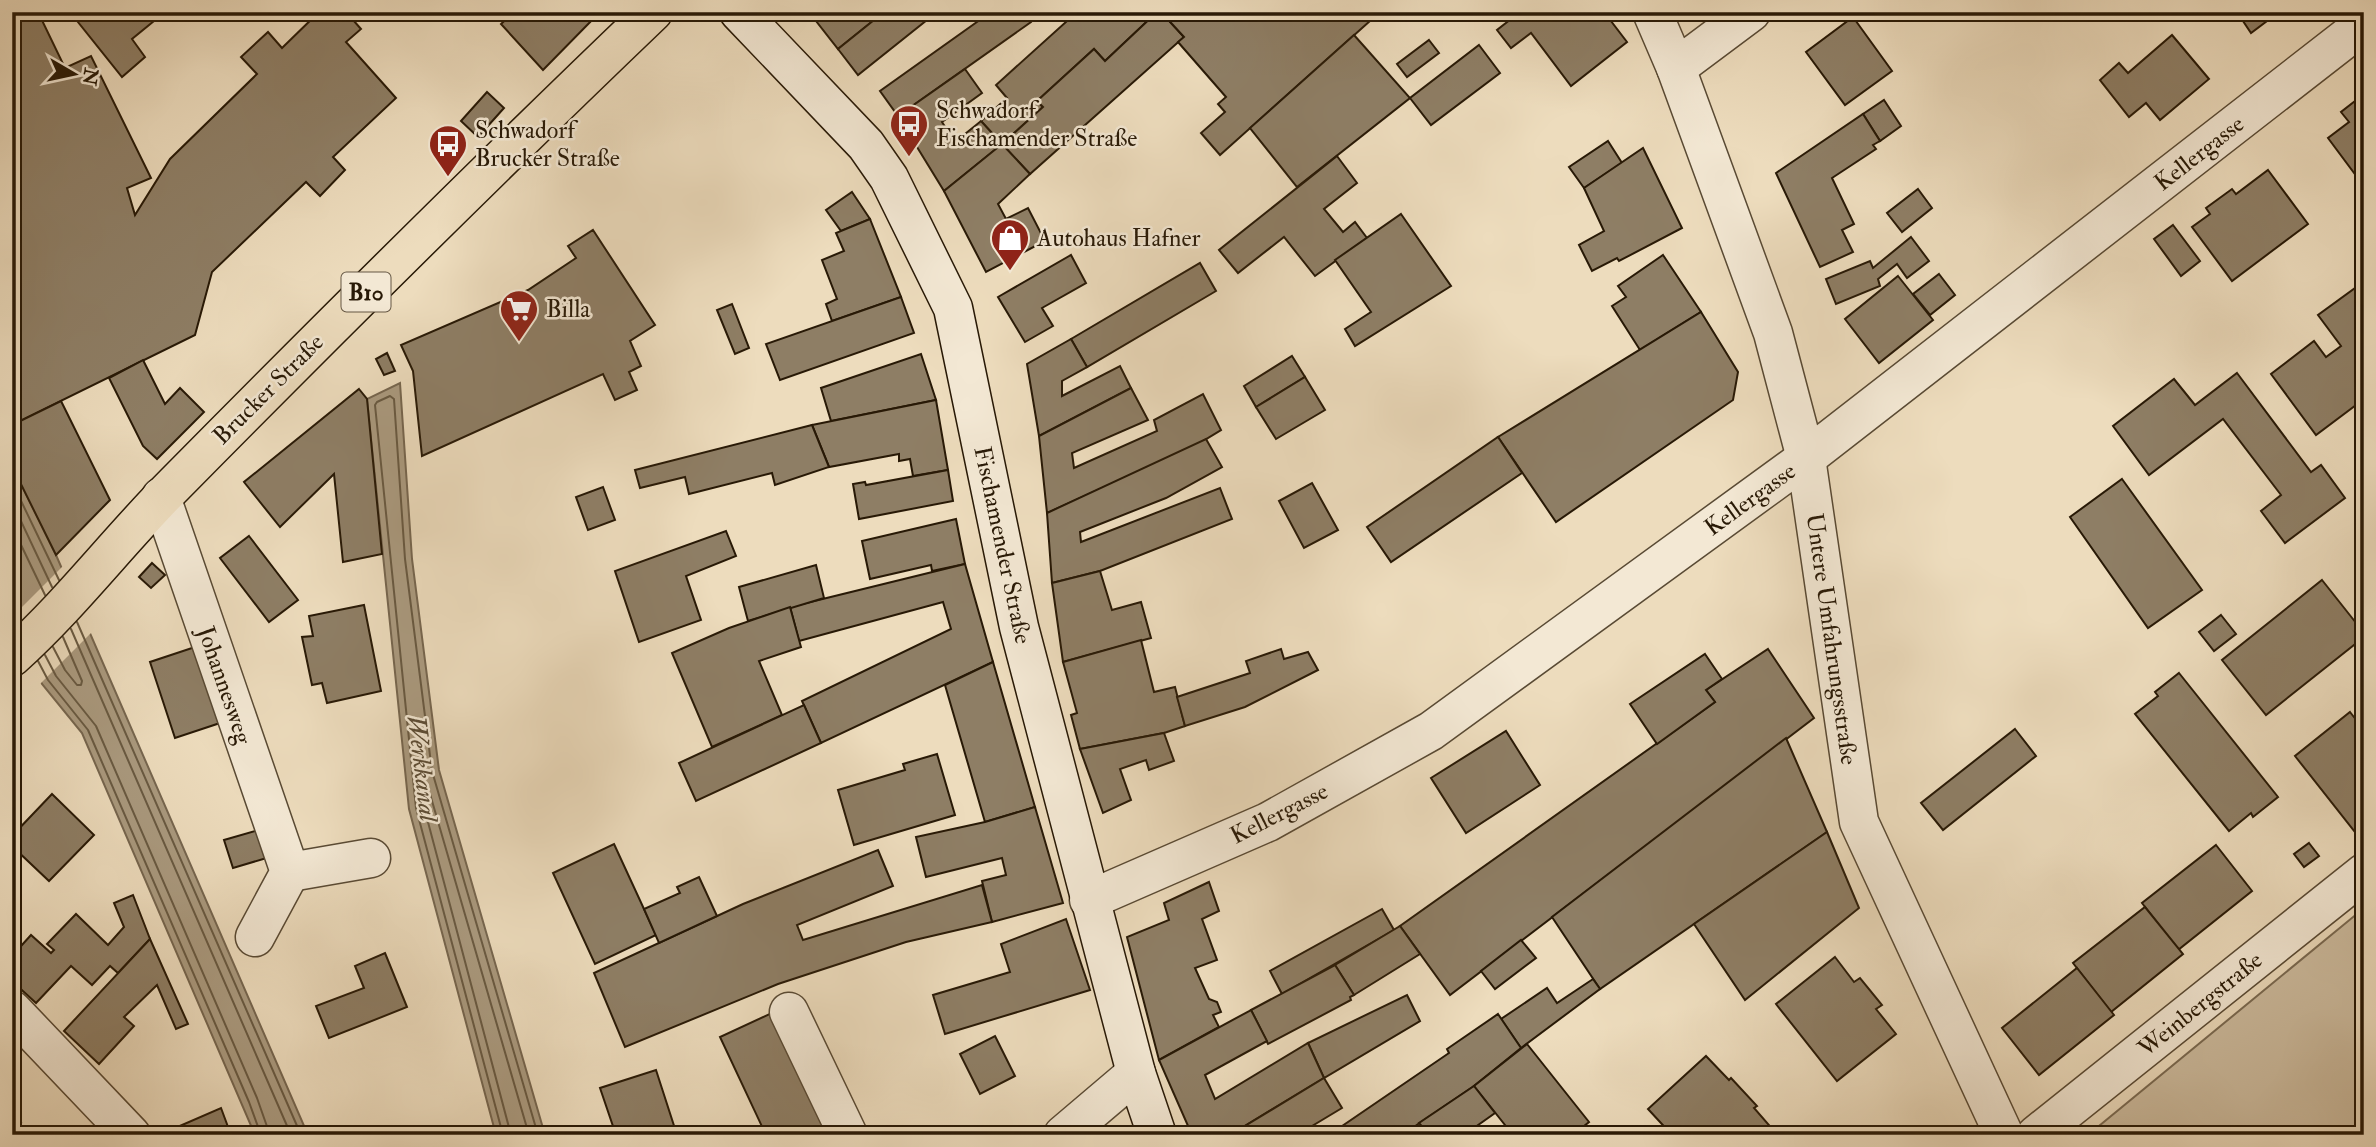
<svg xmlns="http://www.w3.org/2000/svg" width="2376" height="1147" font-family="'IM FELL Double Pica',serif">
	<style>
		.green { fill: #ccbb9e; stroke: #7a6a52; stroke-width: 2 }
		.water { fill: #aa9a7f; stroke: #76664f; stroke-width: 2 }
		.pier { fill: #eddcbd }
		.lines { fill: none; stroke-linecap: round; stroke-linejoin: round }
		.shore { stroke: #695a42; stroke-width: 2 }
		.building { fill: #8e7e65; stroke: #281906; stroke-width: 2 }
		.minor-casing { stroke: #594a34; stroke-width: 41 }
		.secondary-casing { stroke: #281906; stroke-width: 41 }
		.primary-casing { stroke: #281906; stroke-width: 41 }
		.minor { stroke: #f3e8d4; stroke-width: 38 }
		.secondary { stroke: #f3e8d4; stroke-width: 38 }
		.primary { stroke: #eddcbd; stroke-width: 38 }
		.labels { text-anchor: middle; stroke-width: 5; stroke-linejoin: round; paint-order: stroke }
		.shield { fill: #f3e8d4; stroke: #655744; stroke-width: 2 }
		.shield-label { font-size: 23px; font-weight: bold; fill: #281906 }
		.poi-label { font-size: 24px; fill: #281906; stroke: #f3e8d4; text-anchor: start }
		.street-label { font-size: 24px; fill: #281906; stroke: #f3e8d4 }
		.water-label { font-size: 26px; font-style: italic; fill: #5c4d36; stroke: #f3e8d4 }
	</style>
	<rect width="100%" height="100%" fill="#eddcbd"/>
	<filter id="stains"><feTurbulence type="fractalNoise" baseFrequency=".00286" numOctaves="4"/><feColorMatrix values="0 0 0 0 .2 0 0 0 0 .09 0 0 0 0 .02 0 0 0 .5 -.17"/></filter>
	<radialGradient id="worn" r=".72"><stop offset=".6" stop-color="#630" stop-opacity="0"/><stop offset="1" stop-color="#630" stop-opacity=".3"/></radialGradient>
	<path class="green" d="M2364 908V1135H2088Z"/>
	<g class="water">
		<path d="M400 383 412 559 439 770 545 1135H496L409 809 367 399Z"/>
		<path d="M12 466 56 555 308 1135H255L82 733 42 684 12 625Z"/>
	</g>
	<path class="pier" d="M64 565 93 631 39 685 12 633V617Z"/>
	<g class="lines">
		<g class="shore">
			<path d="M12 482 59 580"/>
			<path d="M12 502 52 587"/>
			<path d="M12 526 45 595"/>
			<path d="M77 622 301 1135"/>
			<path d="M71 629 291 1135"/>
			<path d="M53 647 65 670 77 685H81L82 681 63 637"/>
			<path d="M45 655 56 676 96 726 257 1098 270 1135"/>
			<path d="M38 661 48 680 88 730 249 1102 261 1135"/>
			<path d="M503 1135 416 808 375 405 377 402 390 396 394 399 405 559 432 771 538 1135"/>
			<path d="M511 1135 424 807 423 795 426 792 430 794 529 1135"/>
		</g>
	</g>
	<g class="building">
		<path d="M12 12H38L65 68 91 56 151 178 127 188 135 215 170 159 257 74 241 57 268 32 282 48 319 12 322 15 325 12H346L361 29 346 42 396 98 333 157 345 170 320 196 306 182 212 272 195 335 12 425Z"/>
		<path d="M70 12H165L132 39 145 57 122 77Z"/>
		<path d="M439 12H455L447 20Z"/>
		<path d="M514 12H600L543 70 501 24Z"/>
		<path d="M809 12H884L838 49Z"/>
		<path d="M884 12H937L858 75 838 49Z"/>
		<path d="M991 12H1039L1031 22 898 116 880 91Z"/>
		<path d="M1077 12H1157L1105 61 1094 49 1037 101 1043 107 1002 144 981 121 1007 98 996 85Z"/>
		<path d="M1157 12H1161L1184 37 1030 174 1002 144 1043 107 1037 101 1094 49 1105 61Z"/>
		<path d="M1161 12H1380L1220 155 1201 133 1225 112 1218 104 1226 97 1178 42 1184 37Z"/>
		<path d="M1520 12H1604L1627 42 1571 86 1531 33 1511 48 1497 30Z"/>
		<path d="M2237 12H2279L2251 33Z"/>
		<path d="M1853 17 1892 71 1845 105 1806 52Z"/>
		<path d="M1354 35 1410 98 1297 187 1250 128Z"/>
		<path d="M2172 35 2209 79 2160 120 2146 103 2129 117 2100 80 2119 63 2128 73Z"/>
		<path d="M1429 40 1439 53 1407 77 1397 64Z"/>
		<path d="M1479 45 1500 73 1431 125 1410 98Z"/>
		<path d="M965 69 982 93 942 122 955 142 981 121 1002 144 944 191 898 116Z"/>
		<path d="M487 92 504 108 478 137 461 121Z"/>
		<path d="M2364 94V184L2363 185 2328 138 2349 122 2341 112Z"/>
		<path d="M1884 100 1901 126 1880 141 1863 114Z"/>
		<path d="M1863 114 1880 141 1873 145 1876 149 1832 178 1854 224 1842 230 1853 252 1820 267 1776 173Z"/>
		<path d="M1608 141 1622 163 1584 188 1569 167Z"/>
		<path d="M1002 144 1030 174 998 204 1006 219 1028 208 1045 241 986 272 944 191Z"/>
		<path d="M1643 148 1682 228 1619 261 1617 258 1592 271 1579 245 1604 231 1584 188Z"/>
		<path d="M1337 156 1357 183 1324 209 1343 232 1355 222 1367 238 1315 276 1284 237 1238 273 1219 250Z"/>
		<path d="M2268 170 2308 224 2232 281 2192 227 2210 214 2206 208 2232 189 2236 194Z"/>
		<path d="M1918 189 1932 208 1902 232 1887 213Z"/>
		<path d="M852 192 870 219 841 231 826 210Z"/>
		<path d="M1401 214 1451 286 1355 346 1345 329 1371 312 1335 260Z"/>
		<path d="M870 219 901 297 832 321 826 304 837 299 822 260 844 251 836 233Z"/>
		<path d="M2173 225 2200 261 2181 276 2154 239Z"/>
		<path d="M593 230 655 325 630 341 641 366 629 372 637 390 615 400 603 374 422 456 413 371 401 345 528 290 576 258 568 246Z"/>
		<path d="M1911 237 1929 261 1907 278 1897 264 1878 279 1880 286 1836 304 1826 279 1870 261 1873 268Z"/>
		<path d="M1071 255 1086 283 1042 308 1053 326 1025 342 998 297Z"/>
		<path d="M1663 255 1701 312 1640 350 1612 306 1626 297 1618 286Z"/>
		<path d="M1200 263 1216 291 1087 367 1071 339Z"/>
		<path d="M1939 274 1955 295 1930 315 1913 294Z"/>
		<path d="M1898 276 1933 320 1879 363 1845 319Z"/>
		<path d="M2362 283 2364 286V399L2316 435 2271 374 2314 341 2326 357 2341 346 2318 315Z"/>
		<path d="M901 297 914 333 780 380 766 344Z"/>
		<path d="M732 304 749 348 735 354 717 310Z"/>
		<path d="M1701 312 1738 372 1733 400 1556 522 1498 437Z"/>
		<path d="M1071 339 1087 367 1062 381V396L1120 366 1131 388 1039 436 1027 364Z"/>
		<path d="M387 353 395 371 384 375 376 359Z"/>
		<path d="M921 354 936 400 831 421 821 388Z"/>
		<path d="M1292 356 1305 377 1256 407 1244 386Z"/>
		<path d="M143 360 165 404 180 388 204 412 157 459 143 446 109 378Z"/>
		<path d="M2237 373 2311 472 2321 465 2345 498 2285 543 2261 511 2281 495 2223 419 2149 475 2113 426 2174 379 2195 405Z"/>
		<path d="M1305 377 1325 410 1276 439 1256 407Z"/>
		<path d="M1131 388 1148 420 1072 453 1074 468 1157 431 1154 420 1203 394 1221 430 1193 447 1047 513 1039 436Z"/>
		<path d="M359 389 367 399 382 554 343 562 334 474 280 527 244 482Z"/>
		<path d="M936 400 948 470 913 476 910 459 899 461V454L829 467 812 425Z"/>
		<path d="M61 401 110 500 56 555 12 466V425Z"/>
		<path d="M812 425 829 467 775 485 772 473 689 494 685 477 640 488 635 470Z"/>
		<path d="M1498 437 1522 473 1391 562 1367 527Z"/>
		<path d="M1206 439 1222 467 1166 498 1080 532 1081 542 1220 488 1232 519 1100 571 1052 583 1047 513Z"/>
		<path d="M948 470 953 501 859 519 853 484 865 482 866 485Z"/>
		<path d="M2122 479 2202 590 2148 628 2070 517Z"/>
		<path d="M1312 483 1338 530 1304 548 1279 501Z"/>
		<path d="M603 487 615 520 588 530 576 497Z"/>
		<path d="M956 519 965 564 932 571 931 565 870 579 862 541Z"/>
		<path d="M726 531 736 556 686 576 701 620 639 642 615 571Z"/>
		<path d="M249 536 298 600 269 622 220 558Z"/>
		<path d="M152 563 165 575 151 588 139 577Z"/>
		<path d="M965 564 993 662 821 743 802 701 951 629 943 602 799 641 790 607Z"/>
		<path d="M816 565 824 598 748 621 739 587Z"/>
		<path d="M1100 571 1112 610 1141 602 1151 638 1063 662 1052 583Z"/>
		<path d="M2322 580 2364 633V637L2266 715 2222 660Z"/>
		<path d="M364 605 381 691 327 703 322 683 312 685 302 637 313 636 309 616Z"/>
		<path d="M790 607 801 647 759 661 782 715 712 747 672 653 729 628Z"/>
		<path d="M2221 615 2236 634 2214 651 2199 632Z"/>
		<path d="M1141 640 1154 692 1175 687 1185 726 1164 733 1080 749 1071 715 1077 713 1063 662Z"/>
		<path d="M204 644 229 720 175 738 150 662Z"/>
		<path d="M1281 649 1284 659 1308 652 1318 670 1245 707 1185 726 1177 697 1250 673 1246 661Z"/>
		<path d="M1768 649 1814 718 1450 995 1400 926 1715 702 1706 690Z"/>
		<path d="M1705 654 1722 679 1706 690 1715 702 1657 744 1630 704Z"/>
		<path d="M993 662 1035 807 985 822 945 685Z"/>
		<path d="M2179 673 2278 797 2253 817 2251 813 2229 831 2135 714 2158 696 2155 692Z"/>
		<path d="M804 705 821 743 696 801 679 763Z"/>
		<path d="M2350 712 2364 730V825L2355 832 2295 756Z"/>
		<path d="M2015 729 2036 756 1943 830 1921 803Z"/>
		<path d="M1506 731 1540 785 1466 833 1431 778Z"/>
		<path d="M1164 733 1174 761 1149 770 1146 760 1120 769 1131 800 1103 813 1080 749Z"/>
		<path d="M1786 738 1827 832 1600 989 1552 917Z"/>
		<path d="M937 754 955 815 854 845 838 790 905 770 903 764Z"/>
		<path d="M52 794 94 835 49 881 12 846V836Z"/>
		<path d="M1035 807 1063 903 992 922 982 881 1006 875 1002 858 926 877 916 837 985 822Z"/>
		<path d="M262 829 270 857 233 868 224 840Z"/>
		<path d="M1827 832 1859 908 1745 1000 1694 924Z"/>
		<path d="M2309 843 2319 856 2304 867 2294 854Z"/>
		<path d="M614 844 656 935 595 964 553 873Z"/>
		<path d="M2216 845 2252 891 2178 950 2142 903Z"/>
		<path d="M878 850 893 886 797 925 803 940 982 885 992 922 906 942 778 984 625 1047 594 973 743 904Z"/>
		<path d="M699 877 717 916 659 943 644 909 680 893 677 887Z"/>
		<path d="M1209 882 1219 911 1202 919 1217 960 1195 968 1209 999 1217 1002 1221 1012 1213 1015 1219 1027 1159 1060 1127 937 1169 920 1164 903Z"/>
		<path d="M133 895 150 939 118 973 110 966 92 985 71 966 36 1003 12 981V956L31 935 51 953 54 950 47 944 76 914 108 945 124 927 114 903Z"/>
		<path d="M2145 907 2183 954 2111 1012 2073 963Z"/>
		<path d="M1382 909 1394 930 1282 994 1270 971Z"/>
		<path d="M1066 919 1090 990 945 1034 933 995 1010 972 1001 944Z"/>
		<path d="M1400 926 1420 954 1354 995 1335 965Z"/>
		<path d="M150 939 188 1024 176 1029 157 985 124 1017 134 1026 99 1064 64 1031Z"/>
		<path d="M1521 940 1536 958 1495 989 1481 971Z"/>
		<path d="M385 953 407 1007 329 1038 316 1006 364 988 355 966Z"/>
		<path d="M1835 957 1854 982 1860 978 1882 1005 1876 1009 1896 1034 1837 1081 1776 1004Z"/>
		<path d="M1335 965 1354 995 1350 997 1351 1000 1268 1044 1251 1010Z"/>
		<path d="M2077 968 2114 1015 2039 1075 2002 1028Z"/>
		<path d="M1593 979 1600 989 1521 1048 1501 1019 1547 988 1557 1003Z"/>
		<path d="M1407 995 1420 1021 1324 1078 1308 1043Z"/>
		<path d="M1251 1010 1267 1041 1205 1075 1215 1099 1308 1043 1324 1078 1230 1135H1192L1159 1060Z"/>
		<path d="M774 1012 832 1135H766L720 1037Z"/>
		<path d="M1498 1014 1521 1048 1474 1086 1402 1135H1329L1449 1053 1447 1049Z"/>
		<path d="M995 1036 1015 1076 980 1094 960 1054Z"/>
		<path d="M1527 1044 1589 1122 1573 1135H1513L1474 1086Z"/>
		<path d="M1706 1056 1729 1080 1731 1078 1757 1106 1754 1108 1775 1132 1773 1135H1672L1648 1109Z"/>
		<path d="M656 1070 677 1135H616L600 1088Z"/>
		<path d="M1324 1078 1342 1108 1297 1135H1230Z"/>
		<path d="M1474 1086 1495 1113 1464 1135H1429L1419 1123Z"/>
		<path d="M221 1108 231 1135H159Z"/>
		<path d="M12 1115 21 1123 18 1127 27 1135H12Z"/>
	</g>
	<g class="lines">
		<defs>
			<g id="minor">
				<path d="M1652 12 1676 68 1773 333 1806 458 1859 822 2004 1135"/>
				<path d="M1676 68 1751 12"/>
				<path d="M161 497 290 872 255 937"/>
				<path d="M290 872 371 858"/>
				<path d="M1089 900 1268 822 1431 731 1806 458 2364 24"/>
				<path d="M12 1010 131 1135"/>
				<path d="M789 1012 848 1135"/>
				<path d="M1063 1135 1136 1073"/>
				<path d="M2036 1135 2364 873"/>
			</g>
			<path id="secondary" d="M739 12 866 145 889 178 953 308 1019 627 1136 1073 1157 1135"/>
			<path id="primary" d="M12 657C71 604 119 540 175 484 332 325 491 167 653 12"/>
		</defs>
		<use href="#minor" class="minor-casing"/>
		<use href="#secondary" class="secondary-casing"/>
		<use href="#primary" class="primary-casing"/>
		<use href="#minor" class="minor"/>
		<use href="#secondary" class="secondary"/>
		<use href="#primary" class="primary"/>
	</g>
	<defs>
		<symbol id="bus-pin" viewBox="-11 -11 22 30"><path d="M0 17L-7.5 6A9.5 9.5 0 1 1 7.5 6Z" fill="#8f2418" stroke="#f3e8d4"/><path d="M-5-6H5V4H4V6H2V4H-2V6H-4V4H-5ZM-3.5-4V0h7V-4ZM-3.5 1.2v1.5H-2V1.2ZM2 1.2v1.5H3.5V1.2Z" fill="#fff"/></symbol>
		<symbol id="shop-pin" viewBox="-11 -11 22 30"><path d="M0 17L-7.5 6A9.5 9.5 0 1 1 7.5 6Z" fill="#8f2418" stroke="#f3e8d4"/><path d="M-5-2.5h2.3a2.7 3.5 0 0 1 5.4 0H5L5.5 6h-11ZM-1.5-2.5h3a1.5 2.3 0 0 0-3 0Z" fill="#fff"/></symbol>
		<symbol id="supermarket-pin" viewBox="-11 -11 22 30"><path d="M0 17L-7.5 6A9.5 9.5 0 1 1 7.5 6Z" fill="#8f2418" stroke="#f3e8d4"/><path d="M-6-5.5h2.5l.6 2H6L4.5 2H-2.5L-4.4-4H-6ZM-1.5 3.2a1.3 1.3 0 1 0 .1 0ZM3 3.2a1.3 1.3 0 1 0 .1 0Z" fill="#fff"/></symbol>
	</defs>
	<g fill-rule="evenodd">
		<use href="#bus-pin" x="887" y="102" width="44" height="60"/>
		<use href="#bus-pin" x="426" y="122" width="44" height="60"/>
		<use href="#shop-pin" x="988" y="216" width="44" height="60"/>
		<use href="#supermarket-pin" x="497" y="287" width="44" height="60"/>
	</g>
	<g class="labels">
		<rect class="shield" x="341.5" y="272.5" width="49" height="39" rx="5"/>
		<g class="shield-label">
			<text x="366" y="300">B10</text>
		</g>
		<g class="poi-label">
			<text x="936" y="118">Schwadorf<tspan x="936" dy="28">Fischamender Straße</tspan></text>
			<text x="475" y="138">Schwadorf<tspan x="475" dy="28">Brucker Straße</tspan></text>
			<text x="1037" y="246">Autohaus Hafner</text>
			<text x="546" y="317">Billa</text>
		</g>
		<g class="street-label">
			<text transform="translate(2199 153) rotate(-38)" y="8">Kellergasse</text>
			<text transform="translate(268 389) rotate(-45)" y="8">Brucker Straße</text>
			<text transform="translate(1750 499) rotate(-36)" y="8">Kellergasse</text>
			<text transform="translate(1003 545) rotate(78)" y="8">Fischamender Straße</text>
			<text transform="translate(1832 639) rotate(82)" y="8">Untere Umfahrungsstraße</text>
			<text transform="translate(225 685) rotate(71)" y="8">Johannesweg</text>
			<text transform="translate(1279 813) rotate(-27)" y="8">Kellergasse</text>
			<text transform="translate(2200 1004) rotate(-39)" y="8">Weinbergstraße</text>
		</g>
		<g class="water-label">
			<text transform="translate(423 768) rotate(83)" y="9">Werkkanal</text>
		</g>
	</g>
	<rect width="2376" height="1147" fill="none" stroke="#eddcbd" stroke-width="42"/>
	<rect x="14" y="14" width="2348" height="1119" fill="none" stroke="#281906" stroke-width="3.5"/>
	<rect x="21" y="21" width="2334" height="1105" fill="none" stroke="#281906" stroke-width="2"/>
	<g transform="translate(74 74) rotate(99)" stroke="#f3e8d4" stroke-width="5" paint-order="stroke">
	<path d="M0-5L12 26L0 18L-12 26Z" fill="#281906"/>
	<text y="-10" font-size="19" font-weight="bold" text-anchor="middle" fill="#281906">N</text>
	</g>
	<rect width="100%" height="100%" filter="url(#stains)"/>
	<rect width="100%" height="100%" fill="url(#worn)"/>
</svg>
